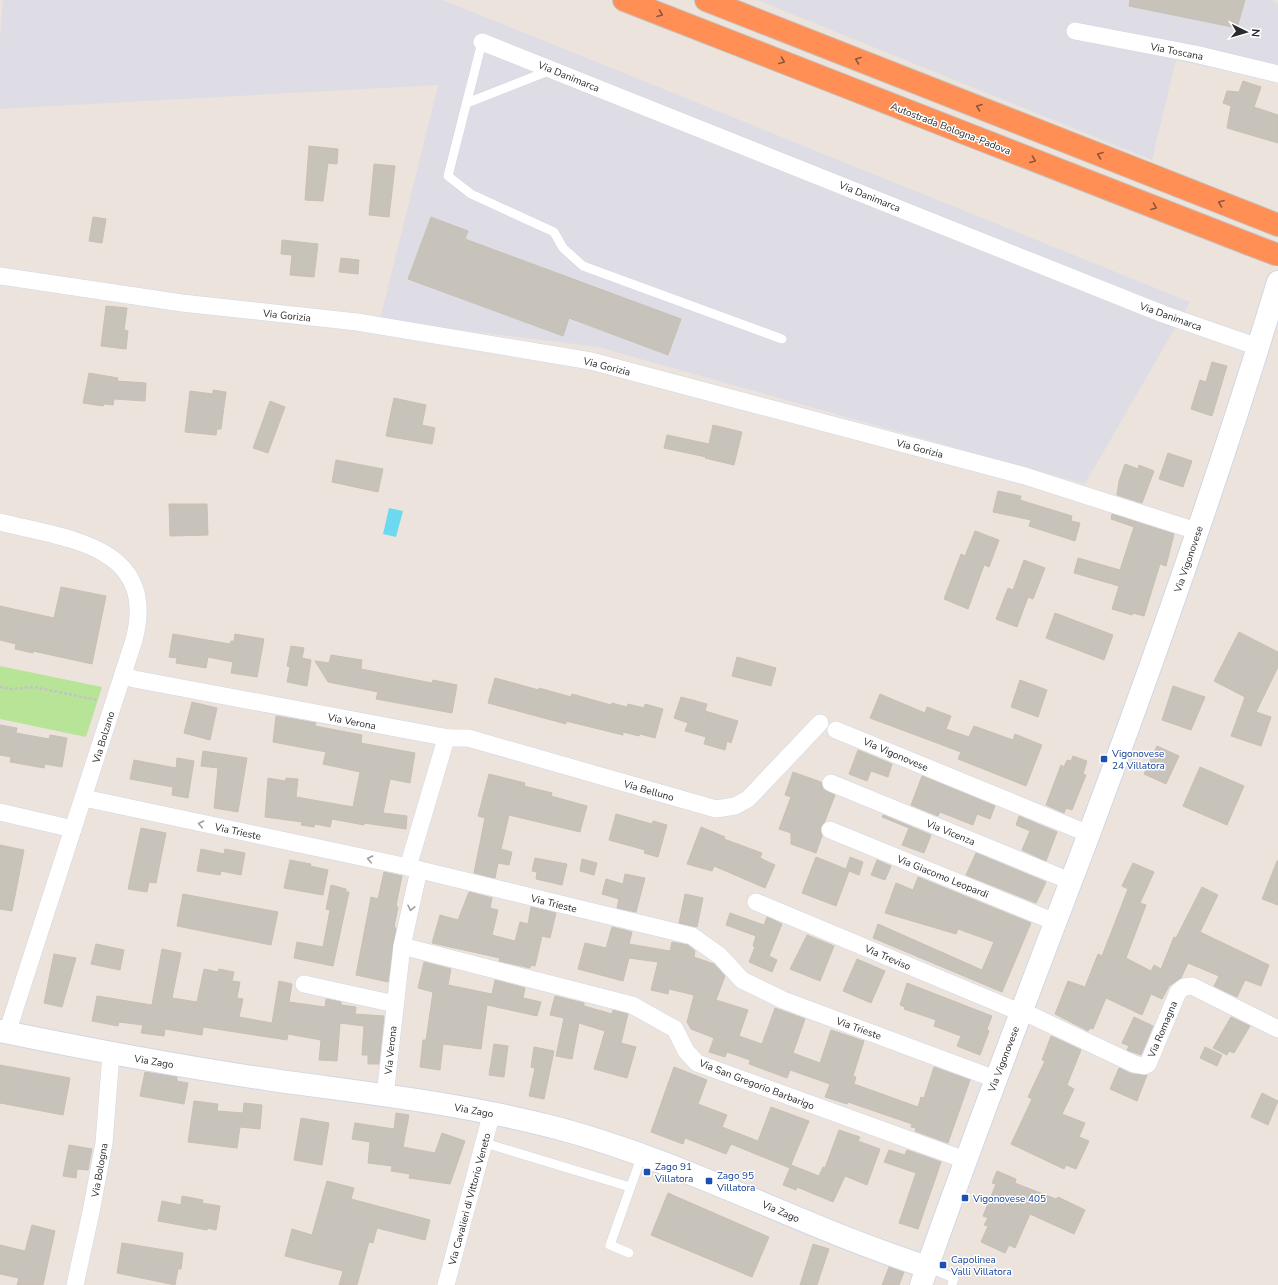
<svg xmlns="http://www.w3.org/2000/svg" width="1278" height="1285" font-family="'Nunito Sans',sans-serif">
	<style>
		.industrial { fill: #dedde5 }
		.green { fill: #b8e497 }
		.water { fill: #6dd9f0 }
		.building { fill: #c7c2ba; stroke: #c8c0b5 }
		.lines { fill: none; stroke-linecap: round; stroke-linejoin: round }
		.service-casing { stroke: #d1d6e3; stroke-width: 10 }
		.minor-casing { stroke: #d1d6e3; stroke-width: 18 }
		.tertiary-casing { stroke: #d1d6e3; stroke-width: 24 }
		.secondary-casing { stroke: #d1d6e3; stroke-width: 24 }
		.motorway-casing { stroke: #c3c3c3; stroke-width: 24 }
		.path { stroke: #c3c3c3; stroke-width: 2.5; stroke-dasharray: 3 2; stroke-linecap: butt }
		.service { stroke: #fff; stroke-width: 9 }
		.minor { stroke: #fff; stroke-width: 17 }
		.tertiary { stroke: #fff; stroke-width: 22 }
		.secondary { stroke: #fff; stroke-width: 22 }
		.motorway { stroke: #ff8f54; stroke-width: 22 }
		.motorway-bridge-casing { stroke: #c3c3c3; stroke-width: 24; stroke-linecap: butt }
		.motorway-bridge { stroke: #ff8f54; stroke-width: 22 }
		.oneway { stroke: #8a573d }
		.oneway2 { stroke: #9f9f9f }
		.transit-dot { fill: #1a4fb4; stroke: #fff; stroke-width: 1.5 }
		.labels { text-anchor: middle; stroke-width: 3; stroke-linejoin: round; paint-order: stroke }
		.street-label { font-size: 10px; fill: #2a2a2a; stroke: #fff }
		.transit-label { font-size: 10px; fill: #164399; stroke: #fff; text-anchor: start }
	</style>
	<rect width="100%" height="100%" fill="#ece4dc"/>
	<g class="industrial">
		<path d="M3 0H443L1190 302 1085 484 598 347 380 320 438 85 0 109V39Z"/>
		<path d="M757 0H1273V2L1278 3V82L1176 60 1152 160Z"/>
	</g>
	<path class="green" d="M0 666 102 687 86 737 0 719Z"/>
	<path class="water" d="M389 508 403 511 396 537 383 534Z"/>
	<g class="building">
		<path d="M1130 0H1245L1237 28 1129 6Z"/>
		<path d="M1243 81 1261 87 1254 107 1278 115V143L1227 128 1231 106 1223 103 1227 91 1239 92Z"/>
		<path d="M309 146 338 149 337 164 328 163 323 201 305 200Z"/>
		<path d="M374 164 395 166 389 217 369 215Z"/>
		<path d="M93 217 106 219 102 243 89 241Z"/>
		<path d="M431 217 468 231 465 239 681 319 668 355 569 318 563 336 408 279Z"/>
		<path d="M282 240 318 244 314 277 290 275 292 255 281 254Z"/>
		<path d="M341 258 359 260 358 274 339 272Z"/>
		<path d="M106 306 127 308 124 330 128 331 126 349 101 346Z"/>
		<path d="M1212 362 1227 366 1212 416 1191 409 1200 380 1206 382Z"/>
		<path d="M89 373 118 378 117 381 146 383 145 401 114 399 113 405 104 404 103 406 83 403Z"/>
		<path d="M213 390 226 392 221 429H217L216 435 185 432 190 391 213 394Z"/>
		<path d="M394 398 426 405 422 425 435 428 432 444 386 436Z"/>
		<path d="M270 401 285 407 268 453 253 448Z"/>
		<path d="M713 425 742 432 734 465 705 458 706 457 664 448 667 435 709 444Z"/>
		<path d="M1168 453 1192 461 1183 487 1159 479Z"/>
		<path d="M336 460 383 469 378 492 332 482Z"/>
		<path d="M1125 464 1138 469 1139 465 1154 471 1142 503 1117 495 1119 481Z"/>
		<path d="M998 491 1021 496 1020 500 1072 516 1071 521 1080 523 1075 541 1029 526 1031 520 993 512Z"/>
		<path d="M169 504H207L208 535 170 536Z"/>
		<path d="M1112 514 1174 534 1166 566 1160 564 1144 616 1133 613 1132 615 1112 609 1119 586 1074 573 1078 558 1120 570 1134 527 1111 519Z"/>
		<path d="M975 531 999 540 989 567 984 565 968 609 944 599 961 554 965 556Z"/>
		<path d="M1024 560 1045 568 1033 599 1028 597 1017 627 996 619 1008 588 1013 590Z"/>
		<path d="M61 587 106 596 92 664 33 651V653L15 649 16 644 0 640V606L54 618Z"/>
		<path d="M1055 613 1113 635 1104 660 1046 638Z"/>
		<path d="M1239 632 1278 652V667L1256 712 1271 717 1261 746 1231 736 1245 697 1214 681Z"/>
		<path d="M173 634 230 644 231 641H234L235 634 264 639 257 677 231 673 233 662 208 657 206 668 176 663 177 658 169 657Z"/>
		<path d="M291 646 304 648 302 658 311 660 307 686 287 682 290 667 287 666Z"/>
		<path d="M331 655 362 660 361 669 432 683 433 680 457 685 452 713 376 699 378 692 328 682 315 661 329 663Z"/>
		<path d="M737 657 776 668 771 686 732 676Z"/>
		<path d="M495 678 539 690V688L571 697 572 694 611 705 612 703 627 707 628 704 644 708 645 704 663 709 655 738 640 734 639 736 623 732V735L566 721V724L488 703Z"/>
		<path d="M1020 680 1047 690 1038 717 1011 707Z"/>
		<path d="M1173 686 1205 697 1191 730 1162 720Z"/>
		<path d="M880 694 925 713 927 707 951 716 946 729 969 737 974 726 1013 740 1015 734 1042 745 1026 786 958 759 961 752 870 718Z"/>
		<path d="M681 697 707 704 705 711 738 721 731 743 727 741 725 750 704 744 706 737 685 731 688 723 674 718Z"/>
		<path d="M192 702 217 708 210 740 184 733Z"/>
		<path d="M276 716 316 723 315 726 362 735 361 743 415 753 410 783 390 779 383 813 407 816 406 829 364 823V825L332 819 330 827 315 824 314 827 301 825 302 822 265 817 268 778 285 781 286 778 298 779 296 797 353 807 360 772 323 764 326 752 273 742Z"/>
		<path d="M0 725 17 728 16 733 49 739 50 735 67 738 62 767 45 764 44 768 10 762 11 757 0 755Z"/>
		<path d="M1157 746 1179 756 1166 784 1144 774Z"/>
		<path d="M858 750 892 764 888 777 871 771 867 781 849 774Z"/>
		<path d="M203 751 247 758 238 812 214 808 218 768 201 766Z"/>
		<path d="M1073 756 1087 761 1083 774 1086 775 1072 810 1066 808 1064 813 1046 805 1061 765 1064 767 1067 760 1071 761Z"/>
		<path d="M177 758 194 761 188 798 172 795 173 787 130 779 134 760 176 768Z"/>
		<path d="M1200 767 1244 786 1227 825 1183 806Z"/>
		<path d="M793 772 821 782 823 789 835 795 825 821 821 827 822 836 816 853 791 844V833L779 829 791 797 785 795Z"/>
		<path d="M489 774 525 783 524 786 552 793 551 796 587 806 580 832 509 815 501 849 512 852 509 865 498 863 495 878 474 873 485 818 478 816Z"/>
		<path d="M922 776 995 806 990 819 977 814 973 825 940 812 938 816 911 805Z"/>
		<path d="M616 814 652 824 653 821 667 825 658 857 644 853 645 850 609 840Z"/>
		<path d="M883 815 931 835 924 853 902 845 909 828 882 817Z"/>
		<path d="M1019 816 1057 832 1046 861 1022 850 1030 831 1016 825Z"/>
		<path d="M701 827 725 837 724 839 762 853 760 858 775 865 765 888 714 866 712 871 687 864Z"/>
		<path d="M141 828 166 833 156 883 149 882 147 892 128 889Z"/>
		<path d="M0 845 24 850 12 911 0 909Z"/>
		<path d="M201 849 224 854 225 849 245 853 241 875 221 871 220 875 197 871Z"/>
		<path d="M976 853 1046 882 1036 903 966 875Z"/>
		<path d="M816 857 846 869 850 857 863 862 859 875 849 871 836 906 802 893Z"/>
		<path d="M535 858 567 864 562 885 536 879 537 872 532 871Z"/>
		<path d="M582 859 597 863 594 875 580 871Z"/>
		<path d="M290 860 311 864 310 866 328 870 323 895 284 888Z"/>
		<path d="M877 860 891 866 885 880 871 875Z"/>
		<path d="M1277 861H1278V905L1262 899Z"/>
		<path d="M1133 863 1154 872 1140 903 1146 905 1126 958 1151 971 1154 965 1161 969 1174 937 1176 938 1202 887 1218 895 1200 932 1269 965 1261 986 1245 980 1237 997 1214 986 1219 976 1188 963 1181 978 1169 986 1162 999 1151 994 1142 1015 1106 998 1093 1029 1090 1028 1088 1031 1055 1014 1068 981 1085 987 1098 954 1102 956 1128 889 1122 886Z"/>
		<path d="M384 872 402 876 396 906 398 907 394 927 396 928 388 982 356 975 371 897 378 899Z"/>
		<path d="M625 874 645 878 636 912 617 908 619 899 602 894 606 879 623 884Z"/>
		<path d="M918 877 1031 923 1002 992 873 938 878 924 982 970 994 942 958 929 956 934 885 913 896 883 913 890Z"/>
		<path d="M331 885 346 889V892H349L333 966 294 958 297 942 323 947 330 910 326 909Z"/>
		<path d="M469 892 492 898 490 908 498 910 492 935 515 941 520 922 528 924 531 907 556 913 550 938 542 936 535 966 531 965 530 968 499 961 500 958 432 943 440 915 458 920Z"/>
		<path d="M183 894 278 912 271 945 177 926Z"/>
		<path d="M685 894 703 898 697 927 679 923Z"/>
		<path d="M730 913 764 925 767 917 782 924 769 956 777 960 772 972 749 962 755 947 753 946 756 936 726 925Z"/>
		<path d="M612 927 632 932 629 944 670 951 672 942 688 945 695 951 694 957 714 964 725 976 716 1000 748 1010 739 1036 762 1044 775 1008 805 1019 793 1053 820 1063 831 1030 864 1041 853 1076 856 1077 854 1084 918 1107 921 1097 924 1098 934 1067 970 1080 948 1143 915 1131 916 1128 911 1127 912 1124 848 1102 847 1104 825 1097 830 1084 790 1070 787 1078 749 1064 750 1060 727 1052 725 1057 709 1052 714 1038 691 1029 687 1022 694 995 669 989 668 994 651 990 658 962 629 958 623 981 578 969 585 943 606 948Z"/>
		<path d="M807 935 834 946 820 981 790 969Z"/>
		<path d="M96 944 124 950 120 970 91 964Z"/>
		<path d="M162 949 181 953 172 998 197 1002 204 969 218 972 219 969 234 972 232 981 240 982 237 998 243 999 239 1017 272 1023 279 981 292 984 289 1002 325 1007 326 999 341 1002V1005L356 1007 355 1014 384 1016 379 1064H368V1055H362L364 1026 340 1023 337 1061 319 1060 321 1040 288 1034 287 1040 203 1027 202 1035 165 1029 164 1036 141 1033 143 1025 119 1022 118 1026 92 1021 97 996 152 1005Z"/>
		<path d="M54 954 76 958 62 1007 44 1003Z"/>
		<path d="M857 959 885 971 871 1003 843 991Z"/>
		<path d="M424 962 451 969 448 985 492 994 495 980 525 988 523 998 541 1002 537 1016 487 1005 481 1049 443 1044 440 1070 420 1067 423 1040H426L433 992 418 988Z"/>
		<path d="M907 983 992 1016 987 1029 989 1031 980 1055 957 1046 961 1036 934 1026 936 1020 904 1009 905 1007 900 1005Z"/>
		<path d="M555 996 584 1003V1006L612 1014 613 1010 628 1014 621 1043 636 1047 627 1078 594 1069 605 1031 579 1023 572 1059 556 1056 564 1018 550 1015Z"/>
		<path d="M1134 1017 1153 1026 1141 1055 1127 1050 1129 1046 1122 1043Z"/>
		<path d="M1231 1017 1250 1026 1234 1053 1229 1051 1227 1055 1213 1048Z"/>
		<path d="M1051 1036 1081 1050 1067 1085 1074 1089 1062 1114 1085 1123 1079 1137 1089 1141 1076 1169 1066 1165 1064 1169 1011 1144 1032 1099 1028 1097 1045 1061 1042 1060Z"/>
		<path d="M494 1044 508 1046 504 1077 489 1075Z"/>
		<path d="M534 1047 554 1051 544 1099 529 1096 535 1068 531 1067Z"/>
		<path d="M1205 1047 1222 1055 1217 1066 1200 1058Z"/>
		<path d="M0 1065 70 1078 63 1115 0 1103Z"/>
		<path d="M674 1067 707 1080 698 1104 727 1115 722 1127 758 1141 771 1107 809 1121 790 1167 791 1165 819 1176 823 1167 825 1168 839 1130 860 1137 858 1141 880 1149 867 1185 845 1176 833 1202 797 1187 796 1190 783 1185 790 1168 731 1144 726 1154 685 1138 683 1144 651 1132Z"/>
		<path d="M1119 1068 1132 1074 1147 1075 1137 1101 1110 1089Z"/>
		<path d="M145 1072 177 1077V1081L188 1083 184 1104 140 1096Z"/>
		<path d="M1262 1093 1278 1101 1268 1125 1251 1117Z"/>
		<path d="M194 1101 218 1104 217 1111 243 1113 244 1103 262 1105 260 1129 240 1127 237 1148 188 1142Z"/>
		<path d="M396 1113 409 1115 403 1147 435 1153 442 1133 465 1141 450 1184 409 1178 410 1174 391 1171 392 1166 368 1163 370 1142 352 1139 355 1123 394 1129Z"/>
		<path d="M301 1118 329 1123 322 1165 294 1160Z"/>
		<path d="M69 1145 92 1149 88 1170 77 1169 76 1178 63 1176Z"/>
		<path d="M889 1150 905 1155 907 1150 941 1162 918 1229 899 1223 916 1173 884 1162Z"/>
		<path d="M997 1171 1016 1179 1015 1183 1056 1199 1058 1197 1085 1210 1074 1234 1030 1214 1015 1248 1009 1245 1005 1253 981 1242 988 1226 984 1225 988 1218 983 1216 996 1184 992 1183Z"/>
		<path d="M327 1181 354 1188 351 1199 430 1220 425 1240 377 1228 373 1243 369 1242 357 1285H339L343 1271 285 1256 292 1229 312 1235Z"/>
		<path d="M668 1193 769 1237 752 1277 651 1235Z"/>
		<path d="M182 1196 203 1200 202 1203 220 1206 216 1230 208 1228 207 1230 158 1221 162 1201 181 1205Z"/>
		<path d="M32 1225 55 1231 43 1285H17L19 1278 0 1274V1245L25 1251Z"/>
		<path d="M122 1243 183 1253 181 1269H178L175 1285 117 1273Z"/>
		<path d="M813 1244 829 1249 817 1285H800Z"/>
		<path d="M889 1267 904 1272 899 1285H882Z"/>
	</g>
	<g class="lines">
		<defs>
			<g id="service">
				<path d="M482 42 448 176 471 194 554 232 563 248 583 266 782 339"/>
				<path d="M467 103 551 70"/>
				<path d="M485 1143 630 1187"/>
				<path d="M629 1253 610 1245 642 1155"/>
				<path d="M927 1267 954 1278 952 1285"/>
			</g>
			<g id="minor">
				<path d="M1075 31 1195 54 1278 74"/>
				<path d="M482 42 1163 314 1258 347"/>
				<path d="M0 276 182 303 357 322 591 361 1025 476 1187 528 1198 530"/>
				<path d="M0 522C67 539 159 545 134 640L7 1033"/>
				<path d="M123 675 134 679 449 738 445 742 443 749 408 867"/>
				<path d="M836 730 1089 834"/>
				<path d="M449 738H468L716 809 735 806 748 799 820 723"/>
				<path d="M831 783 1070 881"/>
				<path d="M84 798 408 867 692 936 720 956 742 980 783 1000 995 1079"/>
				<path d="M0 812 73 829"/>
				<path d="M830 830 1055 922"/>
				<path d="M756 902 1010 1008 1022 1011 1134 1064 1144 1066 1148 1064 1178 992 1184 987 1192 986 1278 1029"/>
				<path d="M402 946 632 1005 675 1029 686 1051 697 1063 965 1160"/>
				<path d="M304 984 395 1004"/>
				<path d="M385 1096 402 946 419 870"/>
				<path d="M75 1285 91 1212 104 1143 111 1054"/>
				<path d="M446 1285 492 1112"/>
			</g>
			<path id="tertiary" d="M0 1031C88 1049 177 1066 266 1079 363 1093 462 1103 557 1128 685 1162 802 1227 927 1267"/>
			<path id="secondary" d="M921 1285C974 1133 1032 984 1089 834 1157 652 1222 468 1278 282"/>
			<g id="motorway">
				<path d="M624 0 1249 244"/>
				<path d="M706 0 1278 225"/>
			</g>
		</defs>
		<use href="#service" class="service-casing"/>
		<use href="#minor" class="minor-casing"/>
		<use href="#tertiary" class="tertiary-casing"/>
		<use href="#secondary" class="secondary-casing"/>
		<use href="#motorway" class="motorway-casing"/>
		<path class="path" d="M0 687 12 689 34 687 97 700"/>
		<use href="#service" class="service"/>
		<use href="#minor" class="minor"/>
		<use href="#tertiary" class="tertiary"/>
		<use href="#secondary" class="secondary"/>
		<use href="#motorway" class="motorway"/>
		<defs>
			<path id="motorway-bridge" d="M1249 244 1278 255"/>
		</defs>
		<use href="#motorway-bridge" class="motorway-bridge-casing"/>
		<use href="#motorway-bridge" class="motorway-bridge"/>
	</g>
	<defs><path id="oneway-chevron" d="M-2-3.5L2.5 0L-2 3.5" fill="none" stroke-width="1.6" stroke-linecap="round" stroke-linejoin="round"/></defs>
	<g class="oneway">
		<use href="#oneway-chevron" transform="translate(660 14) rotate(21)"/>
		<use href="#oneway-chevron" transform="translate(858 60) rotate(-159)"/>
		<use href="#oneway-chevron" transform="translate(782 61) rotate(21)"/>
		<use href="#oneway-chevron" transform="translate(979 107) rotate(-159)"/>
		<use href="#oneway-chevron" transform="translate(1100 155) rotate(-159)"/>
		<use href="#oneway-chevron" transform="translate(1033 160) rotate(21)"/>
		<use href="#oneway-chevron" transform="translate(1221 203) rotate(-159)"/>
		<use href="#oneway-chevron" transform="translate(1154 207) rotate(21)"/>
	</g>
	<g class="oneway2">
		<use href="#oneway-chevron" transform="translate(201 824) rotate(-168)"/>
		<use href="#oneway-chevron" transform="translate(370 859) rotate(-168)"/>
		<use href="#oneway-chevron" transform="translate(411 908) rotate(103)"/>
	</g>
	<g class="transit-dot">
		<rect x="1100" y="755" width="8" height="8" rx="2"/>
		<rect x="643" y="1168" width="8" height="8" rx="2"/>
		<rect x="705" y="1177" width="8" height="8" rx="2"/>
		<rect x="961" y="1194" width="8" height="8" rx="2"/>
		<rect x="939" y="1261" width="8" height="8" rx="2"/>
	</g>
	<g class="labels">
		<g class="street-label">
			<text transform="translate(1177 51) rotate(11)" y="4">Via Toscana</text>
			<text transform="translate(569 76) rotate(22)" y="4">Via Danimarca</text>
			<text transform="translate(951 128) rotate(21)" y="4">Autostrada Bologna-Padova</text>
			<text transform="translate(870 196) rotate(22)" y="4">Via Danimarca</text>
			<text transform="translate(287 315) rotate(6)" y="4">Via Gorizia</text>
			<text transform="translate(1171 316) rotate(20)" y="4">Via Danimarca</text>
			<text transform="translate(607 366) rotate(14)" y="4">Via Gorizia</text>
			<text transform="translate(920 448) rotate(15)" y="4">Via Gorizia</text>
			<text transform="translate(1188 559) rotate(-71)" y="4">Via Vigonovese</text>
			<text transform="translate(352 721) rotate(11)" y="4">Via Verona</text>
			<text transform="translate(103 737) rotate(-73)" y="4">Via Bolzano</text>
			<text transform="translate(896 754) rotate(23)" y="4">Via Vigonovese</text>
			<text transform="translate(649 790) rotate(16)" y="4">Via Belluno</text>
			<text transform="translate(238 831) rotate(12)" y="4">Via Trieste</text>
			<text transform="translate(951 832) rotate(22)" y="4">Via Vicenza</text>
			<text transform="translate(943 876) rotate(22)" y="4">Via Giacomo Leopardi</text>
			<text transform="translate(554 903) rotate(14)" y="4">Via Trieste</text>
			<text transform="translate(888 957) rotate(23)" y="4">Via Treviso</text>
			<text transform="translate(859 1028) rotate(20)" y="4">Via Trieste</text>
			<text transform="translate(1162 1029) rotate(-67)" y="4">Via Romagna</text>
			<text transform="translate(390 1050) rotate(-84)" y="4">Via Verona</text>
			<text transform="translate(1003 1059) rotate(-69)" y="4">Via Vigonovese</text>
			<text transform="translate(154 1061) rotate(9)" y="4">Via Zago</text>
			<text transform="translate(757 1084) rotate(21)" y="4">Via San Gregorio Barbarigo</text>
			<text transform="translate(474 1110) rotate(10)" y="4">Via Zago</text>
			<text transform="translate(99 1170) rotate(-80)" y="4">Via Bologna</text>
			<text transform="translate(469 1199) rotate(-75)" y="4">Via Cavalieri di Vittorio Veneto</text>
			<text transform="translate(781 1211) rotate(23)" y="4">Via Zago</text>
		</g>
		<g class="transit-label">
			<text x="1112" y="757">Vigonovese<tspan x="1112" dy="12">24 Villatora</tspan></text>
			<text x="655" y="1170">Zago 91<tspan x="655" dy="12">Villatora</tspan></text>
			<text x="717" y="1179">Zago 95<tspan x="717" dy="12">Villatora</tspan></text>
			<text x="973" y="1202">Vigonovese 405</text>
			<text x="951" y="1263">Capolinea<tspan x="951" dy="12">Valli Villatora</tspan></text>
		</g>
	</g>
	<g transform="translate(1246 32) rotate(95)" stroke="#ffffff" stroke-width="3" paint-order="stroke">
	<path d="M0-3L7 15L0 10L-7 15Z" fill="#2a2a2a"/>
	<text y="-6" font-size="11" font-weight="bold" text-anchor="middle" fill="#2a2a2a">N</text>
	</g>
</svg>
